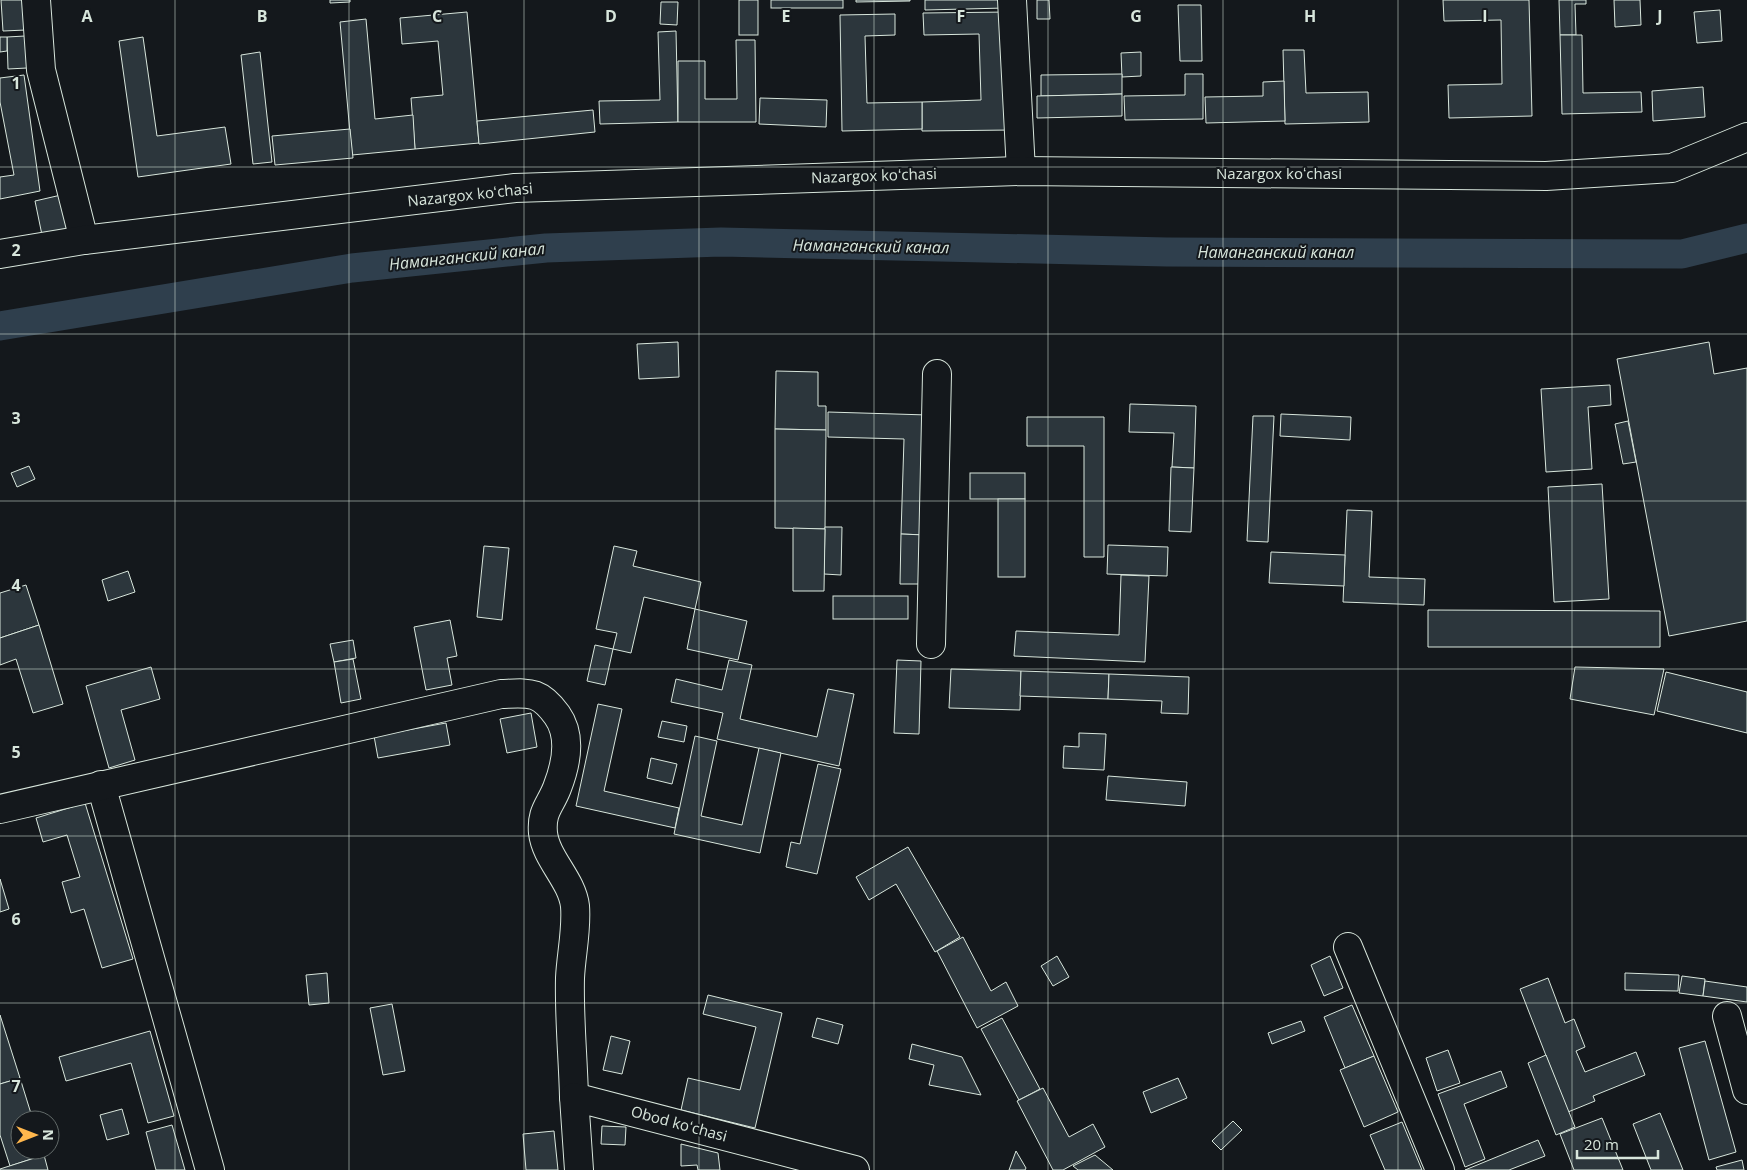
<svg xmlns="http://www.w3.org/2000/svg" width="1747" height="1170" font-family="'Open Sans',sans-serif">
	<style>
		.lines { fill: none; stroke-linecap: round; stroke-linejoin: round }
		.canal { stroke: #2f3f4d; stroke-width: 29 }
		.building { fill: #2c363c; stroke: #d8e6dc }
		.minor-casing { stroke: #d8e6dc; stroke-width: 30 }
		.minor { stroke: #14181c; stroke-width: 28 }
		.grid { fill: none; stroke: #d8e6dc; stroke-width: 1; stroke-opacity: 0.55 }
		.labels { text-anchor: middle; stroke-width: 4; stroke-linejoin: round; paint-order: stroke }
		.street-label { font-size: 15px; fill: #d8e6dc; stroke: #14181c }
		.water-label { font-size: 16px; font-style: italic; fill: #d8e6dc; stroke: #14181c }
		.grid-label { font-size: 16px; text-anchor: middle; font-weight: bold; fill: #d8e6dc; stroke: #14181c; stroke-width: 4; stroke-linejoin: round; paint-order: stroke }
	</style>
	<rect width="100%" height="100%" fill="#14181c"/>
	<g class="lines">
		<path class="canal" d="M0 326 352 268 546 248 721 242 1167 252 1682 254 1747 238"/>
	</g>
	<g class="building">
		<path d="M1 0H24L26 30 3 31Z"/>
		<path d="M330 0H350V2L330 3Z"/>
		<rect x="739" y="0" width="19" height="35"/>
		<rect x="771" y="0" width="72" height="8"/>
		<path d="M856 0H910V1L856 2Z"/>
		<path d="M925 0H1005V8L925 10Z"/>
		<path d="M1037 0H1049L1050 19H1037Z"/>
		<path d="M1443 0H1529L1532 116 1449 118 1448 85 1502 84 1501 20 1444 21Z"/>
		<path d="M1559 0H1586V4H1575L1576 35H1560Z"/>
		<path d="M1614 0H1640L1641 25 1615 27Z"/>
		<path d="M661 2H678L677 25 660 24Z"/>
		<path d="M1178 5H1201L1202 61H1180Z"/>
		<path d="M1720 10 1722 41 1697 43 1694 12Z"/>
		<path d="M467 12 479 143 415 149 411 98 443 95 438 41 402 44 400 18Z"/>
		<path d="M1008 12 1011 130 922 131V102L981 100 979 34 924 35 923 13Z"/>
		<path d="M895 14V35L865 36 867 103 922 102V129L842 131 840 15Z"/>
		<path d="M366 19 375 119 413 115 415 149 352 155 340 22Z"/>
		<path d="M676 31 678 122 600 124 599 101 660 100 658 32Z"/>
		<path d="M1560 35H1582L1583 93 1641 92 1642 112 1562 114Z"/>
		<path d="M25 36 27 68 8 69 7 37Z"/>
		<path d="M0 37H7V51L0 52Z"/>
		<path d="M143 37 157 136 225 127 231 164 138 177 119 41Z"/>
		<path d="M736 40H755L756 122H678V61H705V99H737Z"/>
		<path d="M1283 50H1304L1306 93 1368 92 1369 122 1285 124Z"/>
		<path d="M260 52 272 162 253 164 241 55Z"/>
		<path d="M1141 52V76L1122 77 1121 53Z"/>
		<path d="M1122 74V94L1041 96V75Z"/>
		<path d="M1185 74H1203V119L1125 120 1124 96 1185 95Z"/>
		<path d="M24 75 40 191 0 199V177L14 175 0 102V78Z"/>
		<path d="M1284 81 1285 121 1206 123 1205 97 1263 96V82Z"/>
		<path d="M1703 87 1705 117 1653 121 1652 91Z"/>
		<path d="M1122 94V116L1037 118V96Z"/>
		<path d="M760 98 827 100 826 127 759 124Z"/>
		<path d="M593 110 595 132 479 144 477 121Z"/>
		<path d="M350 129 353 158 275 165 272 136Z"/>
		<path d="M61 195 68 230 42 235 35 201Z"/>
		<path d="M678 342 679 377 639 379 637 344Z"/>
		<path d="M1709 342 1714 374 1747 368V621L1669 636 1617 359Z"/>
		<path d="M776 371 818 372V406H826V430L775 429Z"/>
		<path d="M1610 385 1611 405 1588 407 1592 469 1546 472 1541 389Z"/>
		<path d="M1130 404 1196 406 1194 468 1172 467 1174 433 1129 432Z"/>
		<path d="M828 412 928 415 925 535 901 534 904 439 828 437Z"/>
		<path d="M1281 414 1351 417 1350 440 1280 436Z"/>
		<path d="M1253 416H1274L1268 542 1247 541Z"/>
		<path d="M1027 417H1104V557H1084V446H1027Z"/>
		<path d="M1628 421 1636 462 1623 464 1615 424Z"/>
		<path d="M775 429 826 430 825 529 775 528Z"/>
		<path d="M29 466 35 479 17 487 11 473Z"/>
		<path d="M1171 467 1194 468 1191 532 1169 531Z"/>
		<rect x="970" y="473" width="55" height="26"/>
		<path d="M1602 484 1609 599 1554 602 1548 487Z"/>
		<rect x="998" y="499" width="27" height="78"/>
		<path d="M1347 510 1372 511 1369 577 1425 579 1424 605 1343 602Z"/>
		<path d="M825 527H842L841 575 824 574Z"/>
		<path d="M793 528 825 529 824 591H793Z"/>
		<path d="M901 534 925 535 924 584H900Z"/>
		<path d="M1108 545 1168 547 1167 576 1107 574Z"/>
		<path d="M484 546 509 548 502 620 477 617Z"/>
		<path d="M614 546 637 551 633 566 701 582 695 609 644 597 631 653 613 649 617 633 596 629Z"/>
		<path d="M1271 552 1345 555 1344 586 1269 583Z"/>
		<path d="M128 571 135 592 108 601 102 580Z"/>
		<path d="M1121 575 1149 576 1145 662 1014 656 1016 631 1119 635Z"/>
		<path d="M26 585 39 625 0 638V593Z"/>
		<rect x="833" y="596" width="75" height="23"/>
		<path d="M695 609 747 621 738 660 687 649Z"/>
		<path d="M1428 610 1660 611V647H1428Z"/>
		<path d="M450 620 457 656 447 658 452 685 426 690 414 627Z"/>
		<path d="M39 625 63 704 33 713 16 659 0 665V638Z"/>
		<path d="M353 640 356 658 334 662 330 644Z"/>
		<path d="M595 645 613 649 605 685 587 681Z"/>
		<path d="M353 659 361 699 341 703 334 662Z"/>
		<path d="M729 660 752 665 740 719 817 737 828 689 854 694 839 766 717 739 723 713 671 702 676 679 722 690Z"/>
		<path d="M897 660 921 661 919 734 894 733Z"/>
		<path d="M151 667 160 699 121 710 135 760 109 768 86 686Z"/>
		<path d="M1575 667 1664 669 1654 715 1570 699Z"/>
		<path d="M951 669 1021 671 1020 710 949 708Z"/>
		<path d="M1021 671 1109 674 1108 699 1020 696Z"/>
		<path d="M1666 672 1747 692V733L1657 711Z"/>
		<path d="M1109 674 1189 677 1188 714 1161 713 1162 701 1108 699Z"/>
		<path d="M598 704 622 709 604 791 679 808 675 828 576 806Z"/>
		<path d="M531 713 537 747 507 753 500 719Z"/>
		<path d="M662 721 687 726 684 742 658 737Z"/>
		<path d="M446 723 450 745 378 758 374 736Z"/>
		<path d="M1079 733 1106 734 1104 770 1063 768 1064 746 1079 747Z"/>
		<path d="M695 736 717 741 701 816 742 825 759 748 781 753 760 853 674 834Z"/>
		<path d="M651 758 677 764 672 784 647 778Z"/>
		<path d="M818 764 841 769 817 874 786 867 791 842 800 844Z"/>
		<path d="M1108 776 1187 782 1185 806 1106 800Z"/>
		<path d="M85 803 133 959 102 968 84 909 71 913 62 882 80 877 67 835 43 842 36 818Z"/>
		<path d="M908 847 960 937 935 952 896 884 869 900 856 877Z"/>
		<path d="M0 879 9 909 0 912Z"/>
		<path d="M963 937 991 991 1006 982 1018 1006 977 1028 937 951Z"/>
		<path d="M1057 956 1069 977 1053 986 1041 966Z"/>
		<path d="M1330 956 1343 988 1324 996 1311 965Z"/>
		<path d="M327 973 329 1003 309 1005 306 975Z"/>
		<path d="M1625 973 1679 975 1678 991 1625 990Z"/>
		<path d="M1682 976 1705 979 1703 996 1679 993Z"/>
		<path d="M1548 978 1565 1023 1574 1019 1585 1047 1576 1051 1585 1072 1636 1052 1645 1075 1593 1096 1595 1101 1568 1112 1520 989Z"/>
		<path d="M1705 981 1747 987V1002L1703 996Z"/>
		<path d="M708 995 782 1013 755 1128 681 1110 688 1078 740 1090 756 1027 703 1014Z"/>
		<path d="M392 1004 405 1071 383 1075 370 1008Z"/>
		<path d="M1352 1005 1374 1056 1345 1068 1324 1017Z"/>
		<path d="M0 1015 20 1078 0 1084Z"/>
		<path d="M817 1018 843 1025 838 1044 812 1037Z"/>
		<path d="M1002 1018 1040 1089 1019 1100 981 1029Z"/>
		<path d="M1301 1021 1305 1031 1272 1044 1268 1033Z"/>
		<path d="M150 1031 174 1116 148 1123 131 1063 66 1081 59 1057Z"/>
		<path d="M611 1036 630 1041 622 1074 603 1070Z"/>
		<path d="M1705 1041 1736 1152 1709 1160 1679 1048Z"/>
		<path d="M912 1044 962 1057 981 1095 929 1085 934 1065 909 1059Z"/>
		<path d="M1448 1050 1460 1083 1437 1091 1426 1058Z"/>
		<path d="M1546 1055 1575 1127 1556 1135 1528 1063Z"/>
		<path d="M1374 1056 1398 1112 1364 1127 1340 1070Z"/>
		<path d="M1501 1071 1507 1087 1464 1104 1485 1159 1465 1167 1438 1094Z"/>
		<path d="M20 1078 33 1120H20V1150H42L44 1155 10 1166 0 1135V1084Z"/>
		<path d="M1178 1078 1187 1098 1151 1113 1143 1092Z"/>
		<path d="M1043 1088 1069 1137 1093 1124 1105 1147 1063 1170H1053L1017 1101Z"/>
		<path d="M122 1109 129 1134 107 1140 100 1115Z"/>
		<path d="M1660 1113 1683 1170H1651L1633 1124Z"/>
		<path d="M1602 1118 1623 1170H1574L1560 1134Z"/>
		<path d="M1233 1121 1242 1130 1221 1150 1212 1141Z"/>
		<path d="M1402 1122 1422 1170H1385L1370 1135Z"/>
		<path d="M172 1125 185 1170H156L146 1132Z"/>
		<path d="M602 1126 626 1127 625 1145 601 1144Z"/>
		<path d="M554 1131 558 1170H526L523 1134Z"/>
		<path d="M1538 1140 1545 1156 1509 1170H1465Z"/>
		<path d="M681 1144 718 1153 720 1170H698L697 1165 681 1166Z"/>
		<path d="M1016 1151 1026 1168 1025 1170H1009Z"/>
		<path d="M44 1155 48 1170H0V1169Z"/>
		<path d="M1095 1155 1113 1170H1078L1073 1166Z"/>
		<path d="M1742 1160 1744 1170H1717L1716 1167Z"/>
	</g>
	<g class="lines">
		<defs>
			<g id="minor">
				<path d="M36 0 41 70 84 240"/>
				<path d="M1012 0 1021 171"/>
				<path d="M0 254 84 240 515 188 1021 171 1546 176 1672 168 1747 137"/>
				<path d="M931 644 937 374"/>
				<path d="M101 785 210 1170"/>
				<path d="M0 809 501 694C529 693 539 690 557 715 572 736 566 765 557 788 550 806 541 811 543 833 546 859 572 880 575 906 577 930 571 955 570 978 569 1018 573 1057 574 1097"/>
				<path d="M1348 947 1440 1170"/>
				<path d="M1727 1016 1747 1090"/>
				<path d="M579 1170 574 1097 855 1170"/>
			</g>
		</defs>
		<use href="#minor" class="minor-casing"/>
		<use href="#minor" class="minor"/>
	</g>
	<path class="grid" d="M175 0V1170M349 0V1170M524 0V1170M699 0V1170M874 0V1170M1048 0V1170M1223 0V1170M1398 0V1170M1572 0V1170M0 167H1747M0 334H1747M0 501H1747M0 669H1747M0 836H1747M0 1003H1747"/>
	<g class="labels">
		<g class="street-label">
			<text x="1279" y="179">Nazargox koʻchasi</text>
			<text transform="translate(874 176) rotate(-2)" y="5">Nazargox koʻchasi</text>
			<text transform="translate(470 195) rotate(-6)" y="5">Nazargox koʻchasi</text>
			<text transform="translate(679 1124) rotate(15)" y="5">Obod koʻchasi</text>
		</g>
		<g class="water-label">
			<text transform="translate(871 246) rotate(1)" y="6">Наманганский канал</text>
			<text x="1276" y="258">Наманганский канал</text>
			<text transform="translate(467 256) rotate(-6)" y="6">Наманганский канал</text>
		</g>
	</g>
	<g class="grid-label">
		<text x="87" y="22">A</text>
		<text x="262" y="22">B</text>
		<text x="437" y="22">C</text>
		<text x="611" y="22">D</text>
		<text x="786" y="22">E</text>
		<text x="961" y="22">F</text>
		<text x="1136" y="22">G</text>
		<text x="1310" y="22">H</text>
		<text x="1485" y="22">I</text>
		<text x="1660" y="22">J</text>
		<text x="16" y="89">1</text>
		<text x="16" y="256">2</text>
		<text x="16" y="424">3</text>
		<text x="16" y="591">4</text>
		<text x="16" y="758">5</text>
		<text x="16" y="925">6</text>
		<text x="16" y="1092">7</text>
	</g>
	<g transform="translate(35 1135) rotate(90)"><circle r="24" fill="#14181c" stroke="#626a69"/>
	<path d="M0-4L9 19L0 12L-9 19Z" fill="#ffb74d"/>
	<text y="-8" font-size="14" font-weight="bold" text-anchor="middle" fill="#d8e6dc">N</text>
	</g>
	<path d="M1577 1150v8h81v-8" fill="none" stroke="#d8e6dc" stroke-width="2.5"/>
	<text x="1584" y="1150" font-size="15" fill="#d8e6dc" stroke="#14181c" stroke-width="4" paint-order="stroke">20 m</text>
</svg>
